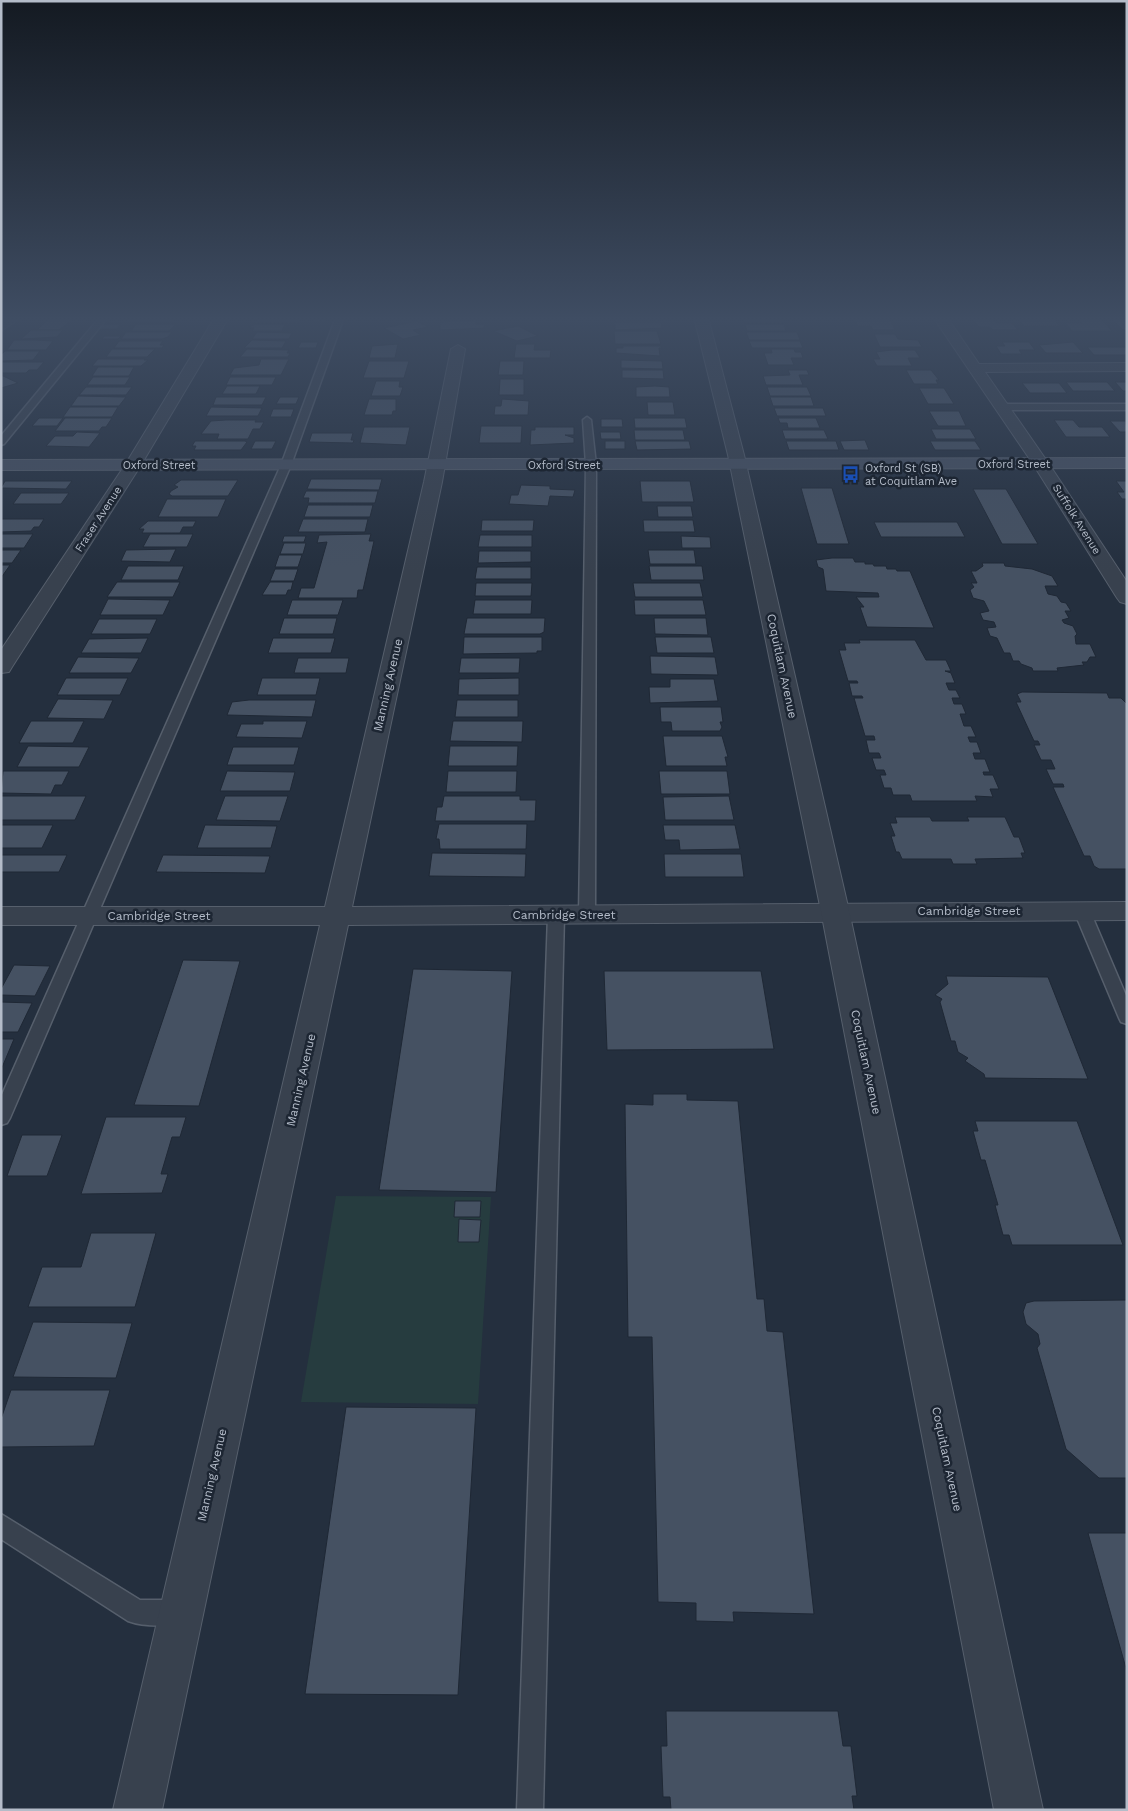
<svg xmlns="http://www.w3.org/2000/svg" width="1128" height="1811" font-family="'Work Sans',sans-serif">
	<style>
		.green { fill: #263c3f }
		.building { fill: #455162; stroke: #1f2835 }
		.lines { fill: none; stroke-linecap: round; stroke-linejoin: round }
		.service-casing { stroke: #565f6c; stroke-width: 3 }
		.minor-casing { stroke: #565f6c; stroke-width: 2 }
		.tertiary-casing { stroke: #565f6c; stroke-width: 2 }
		.secondary-casing { stroke: #565f6c; stroke-width: 2 }
		.service { fill: #38414e; fill-rule: evenodd }
		.minor { fill: #38414e; fill-rule: evenodd }
		.tertiary { fill: #38414e; fill-rule: evenodd }
		.secondary { fill: #465061; fill-rule: evenodd }
		.labels { text-anchor: middle; stroke-width: 5; stroke-linejoin: round; paint-order: stroke }
		.far-street-label { font-size: 11px; fill: #b4bcc9; stroke: #1d2633 }
		.far-poi-label { font-size: 11px; fill: #b4bcc9; stroke: #1d2633; text-anchor: start }
		.street-label { font-size: 12px; fill: #b4bcc9; stroke: #1d2633 }
	</style>
	<rect width="100%" height="100%" fill="#242f3e"/>
	<path class="green" d="M336 1196 491 1197 478 1404 301 1402Z"/>
	<g class="building">
		<path d="M130 317H174L171 322H125Z"/>
		<path d="M261 317H302L299 323H253Z"/>
		<path d="M312 317H328L326 321H311Z"/>
		<path d="M611 317H656L657 320 612 321Z"/>
		<path d="M743 317H781L783 323H744Z"/>
		<path d="M853 317H889L895 330H873L871 326H858Z"/>
		<path d="M1111 318H1127V330H1123Z"/>
		<path d="M48 319H73L59 330H37Z"/>
		<path d="M973 319H993L996 323H1012L1018 330H993L990 327H979Z"/>
		<path d="M1018 319H1054L1060 326H1024Z"/>
		<path d="M1079 319H1101L1112 331H1072L1065 323H1082Z"/>
		<path d="M476 320V324H484L485 328 440 330V322Z"/>
		<path d="M417 321 428 327 413 330 421 335 403 339 384 328Z"/>
		<path d="M615 322H661L662 328 615 330Z"/>
		<path d="M103 324H121L117 329H99Z"/>
		<path d="M136 324H176L169 331H131Z"/>
		<path d="M256 324H285L282 331H252L254 328H250L251 326Z"/>
		<path d="M745 324H784L786 331H747Z"/>
		<path d="M518 326 538 336 517 341 493 331Z"/>
		<path d="M31 330H63L57 337 21 339Z"/>
		<path d="M614 331H657L661 344H615Z"/>
		<path d="M126 332H172L168 337 162 339H121Z"/>
		<path d="M257 332 292 333 289 339H252Z"/>
		<path d="M746 332H797L800 340H749Z"/>
		<path d="M874 334H895L898 339 918 340 922 347H880Z"/>
		<path d="M104 336H121L118 339H102Z"/>
		<path d="M14 340H35L53 341 46 350H7Z"/>
		<path d="M252 340 286 341 282 348H244Z"/>
		<path d="M119 341H163L160 345H164L162 348H114Z"/>
		<path d="M749 341H800L803 348H752Z"/>
		<path d="M301 342H318L316 348H298Z"/>
		<path d="M1002 342H1029L1035 350H1019L1022 354H1001L996 346H1005Z"/>
		<path d="M1073 342 1083 353H1046L1039 345Z"/>
		<path d="M398 344 395 358H369L372 346Z"/>
		<path d="M516 344H535L534 350H551L550 358H514Z"/>
		<path d="M623 346H661L662 348H659L660 356 616 353V348H623Z"/>
		<path d="M1087 347H1126L1127 355H1094Z"/>
		<path d="M112 349H155L147 357H106Z"/>
		<path d="M247 349 289 350 287 353H290L288 357H240Z"/>
		<path d="M771 349H794L795 352H801L803 358H791L794 365H768L764 353H772Z"/>
		<path d="M892 350H915L920 358H908L912 366H877L873 359H880L876 352Z"/>
		<path d="M5 351H40L33 360 1 361V355Z"/>
		<path d="M98 359H145L144 360H148L141 366H92Z"/>
		<path d="M261 359H289L281 375H230L234 368 259 365Z"/>
		<path d="M621 360 662 361 663 369 621 368Z"/>
		<path d="M369 361H409L404 378H363Z"/>
		<path d="M500 361H524L523 375H498Z"/>
		<path d="M2 362H44L37 370H29L26 373H2Z"/>
		<path d="M98 367H134L129 376H92Z"/>
		<path d="M622 370H663L664 379 622 378Z"/>
		<path d="M788 370H807L809 375H799L803 385H766L763 376 790 375Z"/>
		<path d="M906 370H931L939 380H936L938 384H914Z"/>
		<path d="M1 375 18 383 1 388Z"/>
		<path d="M93 377H130L125 385H87Z"/>
		<path d="M230 377H276L272 385H226Z"/>
		<path d="M500 379H524V395H499Z"/>
		<path d="M376 381H400L399 387H403L400 396H371Z"/>
		<path d="M1066 382H1107L1115 391H1073Z"/>
		<path d="M1115 382H1127V391H1123Z"/>
		<path d="M1022 383H1059L1067 393H1030Z"/>
		<path d="M227 386H260L256 394H222Z"/>
		<path d="M655 386 669 387 670 397H636V387Z"/>
		<path d="M86 387H132L126 395H79Z"/>
		<path d="M767 387H807L811 396H770Z"/>
		<path d="M919 388H944L954 404H928Z"/>
		<path d="M78 396 124 397H126L119 406H71Z"/>
		<path d="M216 397H266L262 405H213Z"/>
		<path d="M280 397H299L296 404H276Z"/>
		<path d="M770 397H811L814 406H773Z"/>
		<path d="M369 399H396V411H393L392 415H364Z"/>
		<path d="M502 399 529 401 528 415H494L495 406H501Z"/>
		<path d="M647 402H673L675 415H648Z"/>
		<path d="M70 407H118L112 417H63Z"/>
		<path d="M211 407 262 408 258 416H206Z"/>
		<path d="M774 408H823L826 416H777Z"/>
		<path d="M273 409H294L291 417H270Z"/>
		<path d="M929 411H959L966 426H938Z"/>
		<path d="M39 418H63L57 426H32Z"/>
		<path d="M65 418H112L106 427H102L99 431H55Z"/>
		<path d="M634 418H685L687 428H635Z"/>
		<path d="M778 418H816L820 428H788L787 423H780Z"/>
		<path d="M601 419H622L623 427H601Z"/>
		<path d="M226 420H256L255 422H264L260 429H253L248 439H217L219 434H201L211 421Z"/>
		<path d="M1054 420H1073L1079 427H1102L1110 437H1066Z"/>
		<path d="M1110 421H1126L1127 432H1120Z"/>
		<path d="M481 426H522L521 443H479Z"/>
		<path d="M364 427H410L406 445 360 443Z"/>
		<path d="M535 427H574V435H565L574 438V443L530 445 531 430H535Z"/>
		<path d="M931 429H970L976 439H936Z"/>
		<path d="M634 430H683L685 440H635Z"/>
		<path d="M782 430H824L828 439H785Z"/>
		<path d="M77 432 100 433 89 447 46 446 55 436H73Z"/>
		<path d="M600 432H620L621 439H601Z"/>
		<path d="M312 433H353L351 440H354L353 443 309 442Z"/>
		<path d="M865 440 869 450H844L840 441Z"/>
		<path d="M195 441H245L247 442 241 450H194L196 446H192Z"/>
		<path d="M255 441H276L272 449H251Z"/>
		<rect x="605" y="441" width="20" height="8"/>
		<path d="M635 441H689L691 449 637 450Z"/>
		<path d="M786 441H836L839 450H789Z"/>
		<path d="M930 441H975L981 450H935Z"/>
		<path d="M311 479H382L379 490 307 489Z"/>
		<path d="M181 480H238L228 496H172L169 494 171 491 178 487 174 485Z"/>
		<path d="M5 481H72L66 489 1 488Z"/>
		<path d="M640 481H690L694 502H642Z"/>
		<path d="M1116 481H1127V499H1122L1117 492H1124Z"/>
		<path d="M521 485 550 486V489L575 490 573 497 550 496 548 506 509 504 511 495H518Z"/>
		<path d="M801 488H832L849 544H817Z"/>
		<path d="M973 489H1006L1038 544H1002Z"/>
		<path d="M306 491H378L375 503H308L309 498H303Z"/>
		<path d="M21 493H69L61 504H13Z"/>
		<path d="M167 499H226L218 517H158Z"/>
		<path d="M308 505H373L370 517H304Z"/>
		<path d="M657 506H691L693 517H658Z"/>
		<path d="M1 519H44L39 527H34L31 531 1 532Z"/>
		<path d="M303 519H368L365 532H298Z"/>
		<path d="M482 520H534L533 531H481Z"/>
		<path d="M643 520H693L695 532H644Z"/>
		<path d="M148 521H196L193 527H183L180 533H142L144 529H139Z"/>
		<path d="M874 522H957L965 537H881Z"/>
		<path d="M1 534H33L24 548H1Z"/>
		<path d="M150 534H193L187 547H143Z"/>
		<path d="M371 534 369 541H374L363 590H358L357 598H298L301 588H314L327 542 317 543 319 535Z"/>
		<path d="M480 535H532V547H478Z"/>
		<path d="M284 536H306L304 542H282Z"/>
		<path d="M681 536 710 537 711 548H682Z"/>
		<path d="M284 543H306L303 554H280Z"/>
		<path d="M176 549 170 562 121 561 126 550Z"/>
		<path d="M1 550H21L12 563H1Z"/>
		<path d="M648 550H694L696 564H650Z"/>
		<path d="M479 551H531V562L478 563Z"/>
		<path d="M279 555H302L298 567H275Z"/>
		<path d="M832 558H853L855 562H865V564H873L874 566H886L887 569H896L897 571H910L934 628 867 627 860 607H864L856 597H879L878 593 826 591 823 569 818 567 816 560Z"/>
		<path d="M982 563H1004L1005 566 1032 569 1052 576 1058 586H1045L1048 594 1057 596 1061 602 1066 603 1071 611H1065L1069 618 1062 620 1064 623 1073 626 1077 634 1075 636 1076 644H1090L1096 657H1090L1087 662H1082L1084 665 1057 668 1058 671H1033L1032 668 1021 664 1019 661H1013L1010 653H1004L997 638 990 636 987 628 996 627 994 622 983 620 980 613 989 611 984 601 973 598 970 590 974 587 971 583H977L971 571H976L983 566Z"/>
		<path d="M1 565H10L1 578Z"/>
		<path d="M128 566H184L178 580H121Z"/>
		<path d="M649 566H702L704 580H651Z"/>
		<path d="M477 567H531V579H475Z"/>
		<path d="M275 569H298L294 581H270Z"/>
		<path d="M117 582H180L173 597H107Z"/>
		<path d="M270 582H293L291 590H288L286 595H262Z"/>
		<path d="M476 583H532L531 596H475Z"/>
		<path d="M633 583H700L703 597H635Z"/>
		<path d="M108 599 170 600 163 615H100Z"/>
		<path d="M292 600H343L338 615H287Z"/>
		<path d="M475 600H532L531 614H473Z"/>
		<path d="M634 600H703L706 615H635Z"/>
		<path d="M284 618H337L333 634H279Z"/>
		<path d="M467 618H545L544 632 540 634H464Z"/>
		<path d="M654 618H706L708 635 655 634Z"/>
		<path d="M99 619H157L150 634H91Z"/>
		<path d="M464 637H542V651H537V653L463 654Z"/>
		<path d="M655 637H711L714 653H657Z"/>
		<path d="M148 638 141 653H81L89 639Z"/>
		<path d="M273 638H335L331 653H268Z"/>
		<path d="M859 640H915L926 660H946L951 671H945L951 673 955 683H946L949 690H956L960 698H952L954 704H962L966 714H960L964 726H971L976 737H968L970 742H977L981 753H973L975 759H985L990 772H983L984 775H993L999 789H990L993 797 975 796 977 801H912L910 795H893L891 788H884L880 775H886L884 770H876L872 758H881L879 753H869L866 740H875L874 736H865L854 698H863L862 696H852L849 683H858L857 681H848L839 650H846L844 643H860Z"/>
		<path d="M650 656 715 657 718 675 651 674Z"/>
		<path d="M78 657 139 658 131 673H69Z"/>
		<path d="M298 658H349L346 673H294Z"/>
		<path d="M461 658H520L519 673H459Z"/>
		<path d="M66 678H128L120 695H57Z"/>
		<path d="M262 678H320L316 695H257Z"/>
		<path d="M519 678V695H458L459 679Z"/>
		<path d="M670 679H714L718 701 650 703 649 687H670Z"/>
		<path d="M1022 692 1107 693 1109 698H1121L1127 704V869H1099L1094 866 1090 856H1084L1053 787H1064L1063 784H1053L1046 769H1055L1051 760H1041L1034 745H1040L1038 741H1034L1016 702H1021L1017 694Z"/>
		<path d="M58 699 113 700 104 719 47 718Z"/>
		<path d="M249 700H316L312 717 227 715 232 702Z"/>
		<path d="M457 700H518V717H455Z"/>
		<path d="M660 707H721L723 722H720L722 727 720 731H672L671 722H661Z"/>
		<path d="M31 721H84L73 743H19Z"/>
		<path d="M263 721H307L302 738 236 737 241 724H263Z"/>
		<path d="M453 721H523L522 742 450 741Z"/>
		<path d="M663 736H722L728 757H725L727 766H666Z"/>
		<path d="M28 746 89 747 79 767H17Z"/>
		<path d="M450 746H518L517 766H448Z"/>
		<path d="M233 747H299L294 765H227Z"/>
		<path d="M3 771H69L62 785H55L51 794 1 793Z"/>
		<path d="M227 771 295 772 290 791H220Z"/>
		<path d="M448 771H517L516 792H446Z"/>
		<path d="M659 771H727L730 794H661Z"/>
		<path d="M1 796H86L75 820H1Z"/>
		<path d="M225 796H288L280 821 216 820Z"/>
		<path d="M444 796H520V800H536L535 821H435L437 807H442Z"/>
		<path d="M729 796 734 820H665L663 797Z"/>
		<path d="M895 817H930L932 821H969L967 817H1005L1014 837H1019L1025 853H1021L1023 858 975 859 977 864H953L951 859H902L899 852H896L891 836H895L890 823H897Z"/>
		<path d="M439 824H527L526 849H440L439 839H436Z"/>
		<path d="M1 825H53L42 848H1Z"/>
		<path d="M205 825 277 826 271 848H197Z"/>
		<path d="M663 825H735L740 849 680 850 679 840H665Z"/>
		<path d="M432 853 526 854 525 877 429 876Z"/>
		<path d="M664 854H741L744 877H665Z"/>
		<path d="M1 855H67L59 872H1Z"/>
		<path d="M163 855 270 856 265 873 156 872Z"/>
		<path d="M183 960 240 961 199 1106 134 1105Z"/>
		<path d="M14 965 50 966 35 996 1 995V989Z"/>
		<path d="M413 969 512 971 496 1192 379 1190Z"/>
		<path d="M604 971H761L774 1049 607 1050Z"/>
		<path d="M946 976 1048 977 1088 1079 985 1078 984 1074 965 1061 968 1058 958 1052 955 1041H951L940 1002 942 999 935 995 948 984Z"/>
		<path d="M1 1002 32 1003 18 1032H1Z"/>
		<path d="M1 1039H14L1 1070Z"/>
		<path d="M653 1094H687V1100L738 1101 757 1299H764L767 1331 783 1332 814 1614 733 1612 734 1622 696 1621V1603L658 1602 652 1337H628L625 1104 653 1105Z"/>
		<path d="M106 1117H186L180 1137H172L161 1174H168L162 1193 81 1194Z"/>
		<path d="M975 1121H1077L1123 1245H1012L1009 1235H1003L995 1205H998L985 1160H981L973 1131H978Z"/>
		<path d="M22 1135H62L47 1176H7Z"/>
		<path d="M455 1201H481L480 1217H454Z"/>
		<path d="M459 1219 481 1220 479 1242H458Z"/>
		<path d="M91 1233H156L135 1307H28L42 1267H81Z"/>
		<path d="M1127 1300V1478H1099L1066 1449 1037 1348 1040 1344 1038 1334 1026 1324 1023 1312 1026 1303 1034 1301Z"/>
		<path d="M33 1322 132 1323 116 1378 13 1377Z"/>
		<path d="M11 1390H110L94 1446 1 1447V1419Z"/>
		<path d="M346 1407 476 1408 458 1695 305 1694Z"/>
		<path d="M1088 1533H1127V1672Z"/>
		<path d="M666 1711H838L843 1746H851L857 1796H852L854 1810H671L670 1797H663L661 1746H667Z"/>
	</g>
	<g class="lines">
		<defs>
			<g id="service">
				<path d="M100 317H108L4 444 1 445V436Z"/>
				<path d="M336 317H344L291 465 10 1118 7 1123 1 1125V1097L281 465Z"/>
				<path d="M1127 404V410H1002L998 407 1002 404Z"/>
				<path d="M587 417 591 420 596 465 595 915 592 919H582L579 915 586 465 583 420Z"/>
				<path d="M1082 906 1090 911 1127 998V1024L1121 1022 1119 1018 1074 911Z"/>
				<path d="M556 910 561 911 564 915 543 1810H517L548 915 551 911Z"/>
				<path d="M1 1514 140 1600H180L189 1603 192 1612 189 1621C173 1627 144 1627 128 1621L1 1539Z"/>
			</g>
			<g id="minor">
				<path d="M6 317H22L1 331V320Z"/>
				<path d="M215 317H229L141 465 12 667 9 672 1 673V650L125 465Z"/>
				<path d="M933 317H947L979 364 1127 363V371L985 372 1049 464 1127 582V604L1120 602 1117 598 1033 464Z"/>
				<path d="M458 345 465 349 442 482 352 907 1127 902V920L348 925 162 1810H113L320 925H1V907H325L424 482 451 349Z"/>
			</g>
			<path id="tertiary" d="M694 317H708L744 455 849 911 1043 1810H994L821 911 728 455Z"/>
			<path id="secondary" d="M1127 458V468L1 470V460Z"/>
		</defs>
		<use href="#service" class="service-casing"/>
		<use href="#minor" class="minor-casing"/>
		<use href="#tertiary" class="tertiary-casing"/>
		<use href="#secondary" class="secondary-casing"/>
		<use href="#service" class="service"/>
		<use href="#minor" class="minor"/>
		<use href="#tertiary" class="tertiary"/>
		<use href="#secondary" class="secondary"/>
	</g>
	<linearGradient id="sky" x2="0" y2="1"><stop stop-color="#141a22"/><stop offset="0.56" stop-color="#3f4d63"/><stop offset="1" stop-color="#3f4d63" stop-opacity="0"/></linearGradient>
	<rect width="1128" height="570" fill="url(#sky)"/>
	<defs>
		<symbol id="bus-bare" viewBox="-9 -9 18 18"><path d="M-5-6H5V4H4V6H2V4H-2V6H-4V4H-5ZM-3.5-4V0h7V-4ZM-3.5 1.2v1.5H-2V1.2ZM2 1.2v1.5H3.5V1.2Z" fill="#1a4fb4" stroke="#1d2633" stroke-width="2.5" paint-order="stroke"/></symbol>
	</defs>
	<g fill-rule="evenodd">
		<use href="#bus-bare" x="838" y="462" width="25" height="25"/>
	</g>
	<g class="labels">
		<g class="far-street-label">
			<text x="1014" y="468">Oxford Street</text>
			<text x="159" y="469">Oxford Street</text>
			<text x="564" y="469">Oxford Street</text>
			<text transform="translate(98 519) rotate(-57)" y="4">Fraser Avenue</text>
			<text transform="translate(1077 519) rotate(58)" y="4">Suffolk Avenue</text>
		</g>
		<g class="far-poi-label">
			<text x="865" y="472">Oxford St (SB)<tspan x="865" dy="13">at Coquitlam Ave</tspan></text>
		</g>
		<g class="street-label">
			<text transform="translate(782 666) rotate(78)" y="4">Coquitlam Avenue</text>
			<text transform="translate(388 685) rotate(-77)" y="4">Manning Avenue</text>
			<text x="969" y="915">Cambridge Street</text>
			<text x="564" y="919">Cambridge Street</text>
			<text x="159" y="920">Cambridge Street</text>
			<text transform="translate(866 1062) rotate(78)" y="4">Coquitlam Avenue</text>
			<text transform="translate(301 1080) rotate(-77)" y="4">Manning Avenue</text>
			<text transform="translate(947 1459) rotate(78)" y="4">Coquitlam Avenue</text>
			<text transform="translate(212 1475) rotate(-77)" y="4">Manning Avenue</text>
		</g>
	</g>
	<rect width="1128" height="1811" fill="none" stroke="#b4bcc9" stroke-width="5"/>
</svg>
